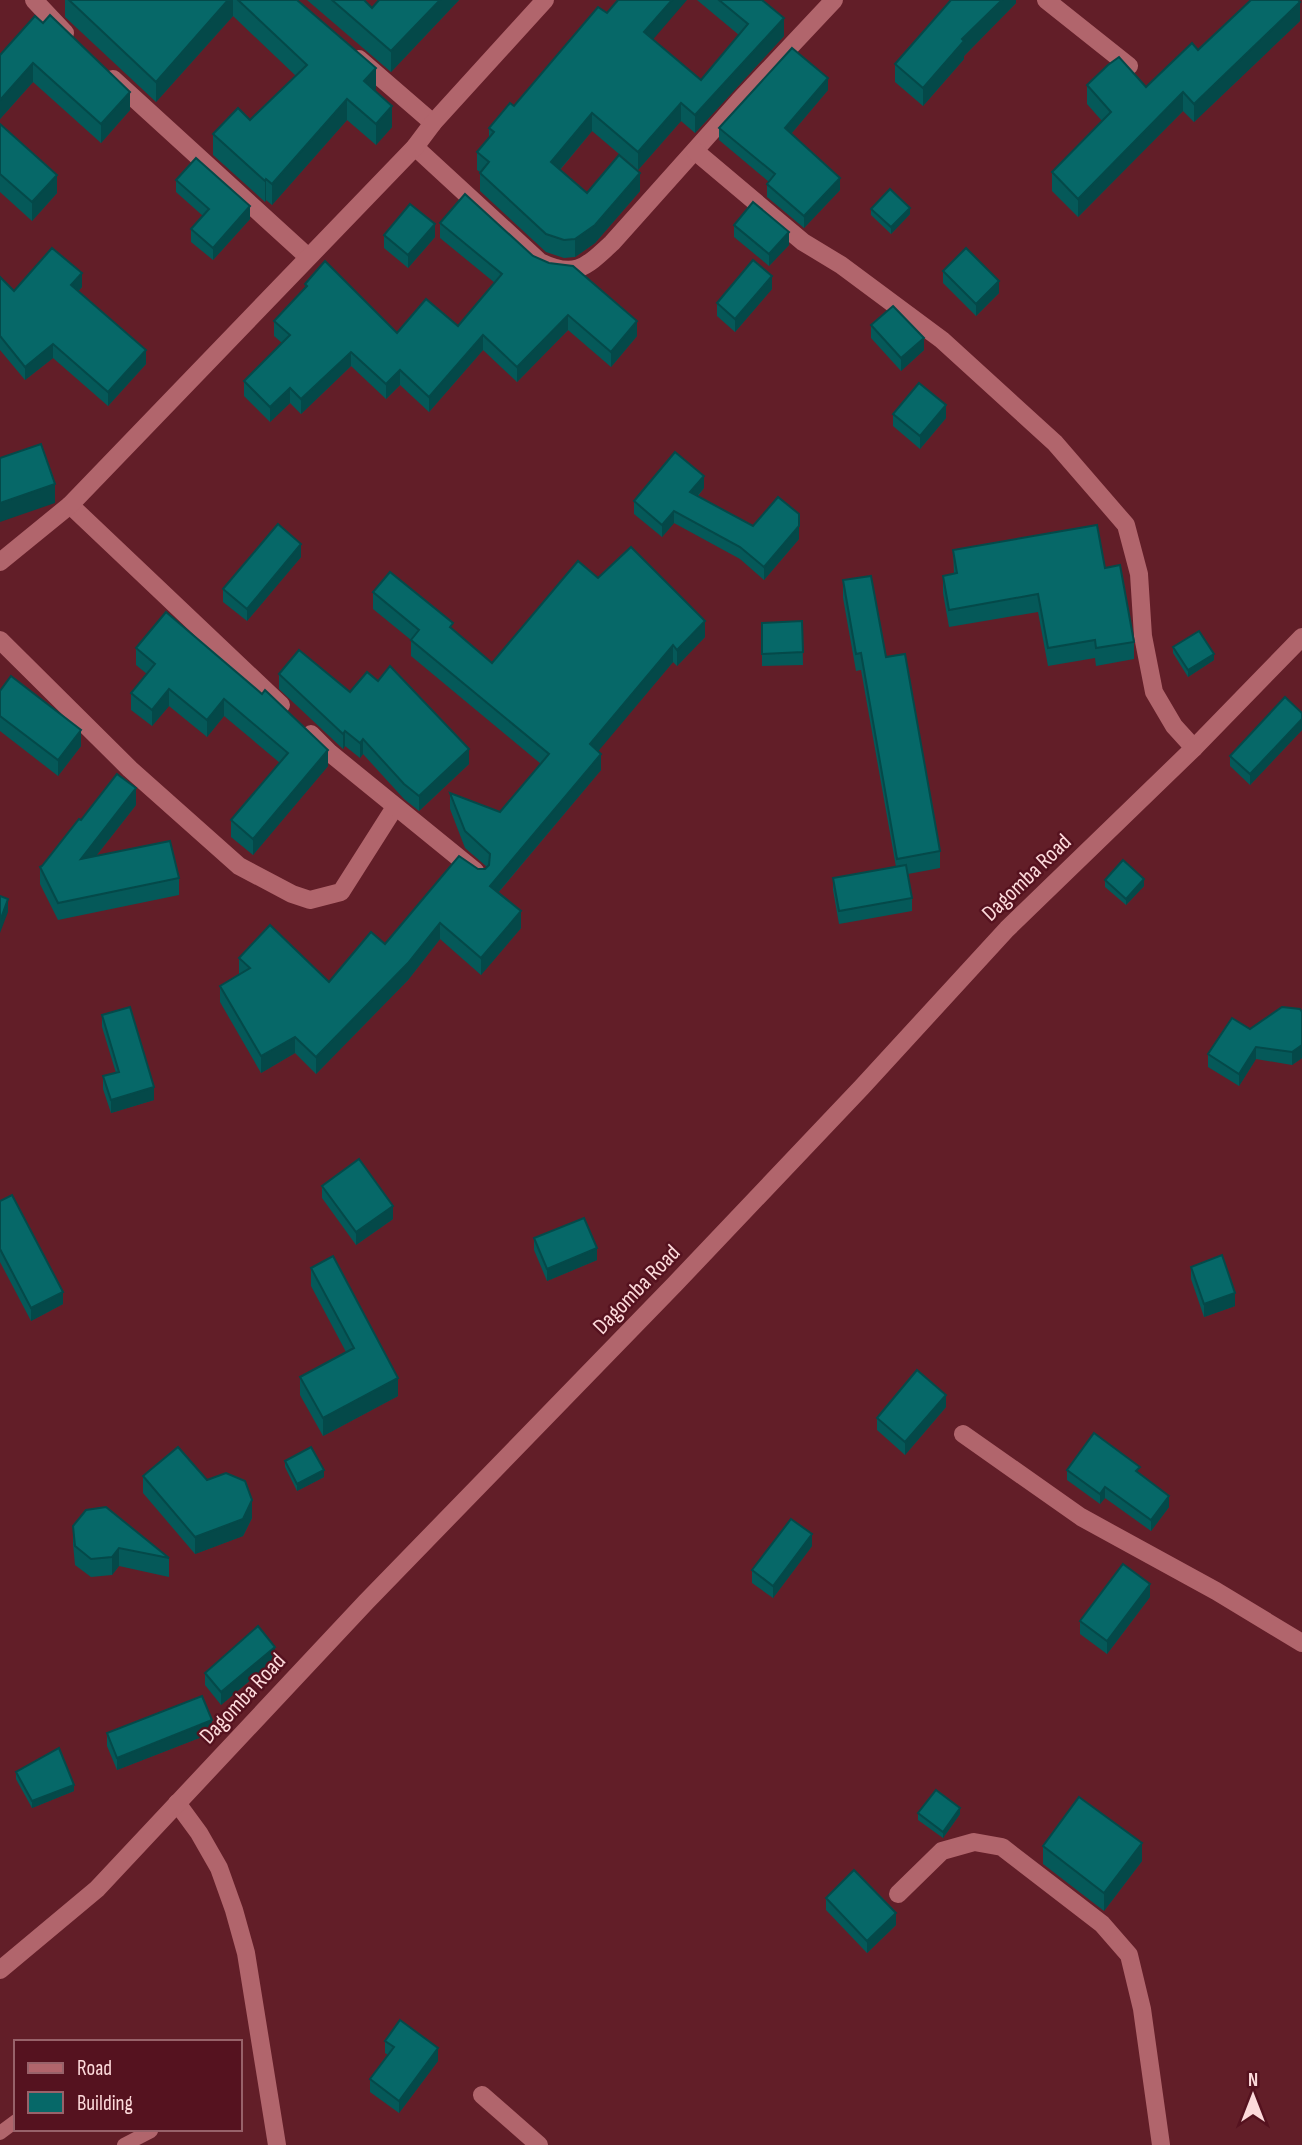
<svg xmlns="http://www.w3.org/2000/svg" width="1302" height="2145" font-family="'Sofia Sans Condensed',sans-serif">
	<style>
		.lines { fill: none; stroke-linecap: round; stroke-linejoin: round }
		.lane { stroke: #b1656c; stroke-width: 14 }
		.street { stroke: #b1656c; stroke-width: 18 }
		.secondary { stroke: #b1656c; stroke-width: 18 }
		.wall { fill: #055959 }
		.shaded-wall { fill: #044949 }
		.building { fill: #066868; stroke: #044949; stroke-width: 2 }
		.labels { text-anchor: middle; stroke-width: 5; stroke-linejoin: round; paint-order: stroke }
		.street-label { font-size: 23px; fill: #fddadb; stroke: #55121f }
	</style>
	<rect width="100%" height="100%" fill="#621e28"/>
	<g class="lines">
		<g class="lane">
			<path d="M0 2133 16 2121"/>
			<path d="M124 2145 151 2131"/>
		</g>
		<g class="street">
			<path d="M34 0 65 33"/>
			<path d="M1046 0 1129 66"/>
			<path d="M359 59 433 123"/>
			<path d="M113 79 308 257"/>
			<path d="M415 147 540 262C575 279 586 267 612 243L739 101 834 0"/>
			<path d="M695 151 803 242 841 265 942 340 1055 443 1126 525 1139 574 1143 636 1154 692 1174 726 1194 748"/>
			<path d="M70 505 281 705"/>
			<path d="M0 562 70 505 415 147 433 123 545 0"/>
			<path d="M0 640 130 769 239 866 292 894 310 900 341 892 395 807"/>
			<path d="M311 734 330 753 475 871"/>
			<path d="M963 1434 1081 1517 1216 1591 1302 1643"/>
			<path d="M898 1894 942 1851 974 1842 1002 1847 1102 1924 1129 1955 1142 2009 1161 2145"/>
			<path d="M482 2095 539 2145"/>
		</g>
		<g class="secondary">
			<path d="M177 1803 199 1833 219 1868 234 1910 246 1953 277 2145"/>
			<path d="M0 1970 97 1889 366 1602 675 1284 862 1087 1007 929 1194 748 1302 637"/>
		</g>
	</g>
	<g class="wall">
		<path d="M65 0H297L376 89 374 90 392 127 376 145 347 120 272 205 266 200 265 202 213 155V134L250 120 296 76 233 16 156 102 65 17Z"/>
		<path d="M307 0H364L372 8 459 0 391 72Z"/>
		<path d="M697 0H762L784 36 695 133 681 121 638 170 592 131 560 170 587 193 640 191 595 243 575 257 564 258 546 252 480 191V172L477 170V152L489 138V128L514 106 607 13 653 40 701 80 739 35Z"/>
		<path d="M1016 0V3L964 56V59L923 106 895 82V64Z"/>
		<path d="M35 16 130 110 101 143 33 82 0 119V55Z"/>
		<path d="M1300 21 1194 122 1183 111 1078 217 1052 191V172L1102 121 1087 104V85L1146 87 1198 50Z"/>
		<path d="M828 90 791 134 840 190 804 228 767 197V184L769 182 719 140V128Z"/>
		<path d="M0 124 57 193 32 221 0 192Z"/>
		<path d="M176 180 250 219 213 260 191 242V229L203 216 176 192Z"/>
		<path d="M871 209 910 214 891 234 871 215Z"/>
		<path d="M440 223 533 256 637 336 611 367 568 330 517 382 483 350 429 412 400 385 386 399 351 366 301 414 290 403 270 422 244 396V381L282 343 274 336V321L305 288V284L397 333 458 326 495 283 440 238Z"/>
		<path d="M734 225 789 245 769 266 734 237Z"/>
		<path d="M384 235 435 237 408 268 384 248Z"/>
		<path d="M943 271 999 293 976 316 943 283Z"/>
		<path d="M0 277 14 291 82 287 78 291 146 364 108 406 53 358 25 380 0 350Z"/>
		<path d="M772 289 735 332 717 316V303Z"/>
		<path d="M871 325 924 350 901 371 871 338Z"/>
		<path d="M893 414 946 418 920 449 893 426Z"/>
		<path d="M704 488 698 496 753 526 799 539 764 580 740 559 674 523 662 537 634 514V501Z"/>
		<path d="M953 550 1105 568 1134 642V659L1096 666 1095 658 1048 666 1038 612 949 627 943 593V576L954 574Z"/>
		<path d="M301 557 247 621 223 602V589Z"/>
		<path d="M598 578 705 637 677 666 673 662 598 751 601 770 498 893 521 928 481 975 440 939 408 980 316 1074 295 1053 261 1073 220 1002V986L239 975V958L329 982 385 944 478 869H485L487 867 465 848 450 809V793L500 812 541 764 411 656V640L373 609V592L453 630 492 663Z"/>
		<path d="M843 580 886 657 940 851V868L908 874 912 898V911L839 924 833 890V878L896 867 861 670 856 671 843 598Z"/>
		<path d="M166 612 328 766 253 855 231 837V820L280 763 224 716 207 737 169 706 152 726 131 710V693L147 674 136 665V648Z"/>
		<path d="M802 621 803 665 762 666V623Z"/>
		<path d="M1173 647 1214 660 1188 677 1173 653Z"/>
		<path d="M279 674 350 692 469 764 419 811 404 799 363 754 360 758 345 746 343 749 279 689Z"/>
		<path d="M0 691 81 746 58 776 0 731Z"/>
		<path d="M1302 713V730L1250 785 1230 766V756Z"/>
		<path d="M136 805 96 856 179 878V895L58 920 40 884V867L42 866 81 820Z"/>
		<path d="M1105 880 1144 886 1126 905 1105 887Z"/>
		<path d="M1302 1012V1058L1292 1065 1256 1059 1239 1086 1208 1067V1054L1250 1029Z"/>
		<path d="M102 1015 154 1100 111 1113 103 1089V1076L116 1073 102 1027Z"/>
		<path d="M322 1186 393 1219 356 1245 322 1198Z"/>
		<path d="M0 1201 63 1304 31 1321 0 1262Z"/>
		<path d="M534 1238 597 1260 547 1281 534 1250Z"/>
		<path d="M1191 1267 1235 1306 1204 1317 1191 1279Z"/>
		<path d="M311 1268 398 1396 323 1436 300 1395V1377L346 1352 311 1286Z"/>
		<path d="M946 1407 905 1455 877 1430V1418Z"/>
		<path d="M285 1461 324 1477 297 1491 285 1467Z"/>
		<path d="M1067 1470 1140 1474 1169 1507 1151 1531 1105 1498 1100 1504 1067 1480Z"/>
		<path d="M143 1476 207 1480 252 1518 243 1536 195 1554 143 1493Z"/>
		<path d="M73 1526 169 1558V1577L119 1566 112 1575 91 1577 75 1565 73 1544Z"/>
		<path d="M812 1546 773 1598 752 1583V1570Z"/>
		<path d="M1150 1597 1107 1654 1080 1634V1621Z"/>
		<path d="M275 1659 221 1705 205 1685V1673Z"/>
		<path d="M107 1733H212L117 1770 107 1746Z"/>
		<path d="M16 1772 74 1791 32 1808 16 1779Z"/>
		<path d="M918 1813 960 1814 943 1838 918 1820Z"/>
		<path d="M1043 1846 1142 1861 1104 1911 1043 1864Z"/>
		<path d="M826 1898 896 1925 867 1953 826 1910Z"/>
		<path d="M385 2041 438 2061 399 2113 370 2092V2079L388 2055 385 2053Z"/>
	</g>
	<g class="shaded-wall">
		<path d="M228 0H233V16L156 102V82Z"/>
		<path d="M440 0H459L391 72V51Z"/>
		<path d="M672 0H687L644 50V32Z"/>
		<path d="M1002 0H1016V3L964 56V59L923 106V88L962 39Z"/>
		<path d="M1300 2V21L1194 122V104Z"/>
		<path d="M784 18V36L695 133V115Z"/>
		<path d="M33 63V82L0 119V100Z"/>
		<path d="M376 68V89L364 102V81Z"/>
		<path d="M828 78V90L785 141V128Z"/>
		<path d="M130 92V110L101 143V124Z"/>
		<path d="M1183 92V111L1078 217V199Z"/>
		<path d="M347 99V120L272 205V184Z"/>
		<path d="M681 103V121L638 170V152Z"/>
		<path d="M392 106V127L376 145V124Z"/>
		<path d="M592 113V131L551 180V162Z"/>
		<path d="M640 173V191L595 243 575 257V239Z"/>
		<path d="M57 175V193L32 221V202Z"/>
		<path d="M840 178V190L804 228V216Z"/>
		<path d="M266 179V200L265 202V181Z"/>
		<path d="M250 206V219L213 260V248Z"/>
		<path d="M910 208V214L891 234V227Z"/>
		<path d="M435 224V237L408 268V255Z"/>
		<path d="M789 232V245L769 266V254Z"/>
		<path d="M82 273V287L71 299V285Z"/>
		<path d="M772 276V289L735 332V319Z"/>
		<path d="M999 281V293L976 316V304Z"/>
		<path d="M568 315V330L517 382V367Z"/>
		<path d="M637 321V336L611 367V352Z"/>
		<path d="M483 335V350L429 412V397Z"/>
		<path d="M924 338V350L901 371V358Z"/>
		<path d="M53 344V358L25 380V367Z"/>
		<path d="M146 350V364L108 406V392Z"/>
		<path d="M351 352V366L301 414V399Z"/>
		<path d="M400 370V385L386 399V384Z"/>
		<path d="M290 388V403L270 422V407Z"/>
		<path d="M946 405V418L920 449V436Z"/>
		<path d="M704 476V488L690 504V492Z"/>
		<path d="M55 484V503L0 522V503Z"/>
		<path d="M674 511V523L662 537V525Z"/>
		<path d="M799 526V539L764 580V567Z"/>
		<path d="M301 544V557L247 621V609Z"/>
		<path d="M705 621V637L677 666V650Z"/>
		<path d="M673 645V662L590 761V744Z"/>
		<path d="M1214 654V660L1188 677V670Z"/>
		<path d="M169 689V706L152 726V710Z"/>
		<path d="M224 699V716L207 737V720Z"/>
		<path d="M1302 719V730L1250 785V774Z"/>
		<path d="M81 730V746L58 776V760Z"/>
		<path d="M345 731V746L343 749V734Z"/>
		<path d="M363 739V754L360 758V743Z"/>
		<path d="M469 749V764L419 811V796Z"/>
		<path d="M328 750V766L253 855V839Z"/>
		<path d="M601 754V770L490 902V886Z"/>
		<path d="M136 788V805L81 875V859Z"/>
		<path d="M1144 879V886L1126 905V899Z"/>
		<path d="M8 899V912L0 933V921Z"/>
		<path d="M521 911V928L481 975V958Z"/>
		<path d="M440 923V939L408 980 316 1074V1057Z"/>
		<path d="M295 1037V1053L261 1073V1056Z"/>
		<path d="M1302 1045V1058L1292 1065V1052Z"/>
		<path d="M1256 1047V1059L1239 1086V1074Z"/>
		<path d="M154 1087V1100L111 1113V1100Z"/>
		<path d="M393 1206V1219L356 1245V1232Z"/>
		<path d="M597 1248V1260L547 1281V1269Z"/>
		<path d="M63 1292V1304L31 1321V1308Z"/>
		<path d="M1235 1293V1306L1204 1317V1304Z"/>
		<path d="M398 1378V1396L323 1436V1418Z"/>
		<path d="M946 1395V1407L905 1455V1442Z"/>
		<path d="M324 1470V1477L297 1491V1484Z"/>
		<path d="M1105 1487V1498L1100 1504V1494Z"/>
		<path d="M1169 1496V1507L1151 1531V1520Z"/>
		<path d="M252 1500V1518L243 1536 195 1554V1537Z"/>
		<path d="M812 1534V1546L773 1598V1586Z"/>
		<path d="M119 1548V1566L112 1575V1557Z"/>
		<path d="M1150 1584V1597L1107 1654V1641Z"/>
		<path d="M275 1647V1659L221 1705V1692Z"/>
		<path d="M212 1720V1733L117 1770V1758Z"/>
		<path d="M74 1785V1791L32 1808V1801Z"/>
		<path d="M960 1808V1814L943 1838V1832Z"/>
		<path d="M1142 1843V1861L1104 1911V1893Z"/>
		<path d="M896 1913V1925L867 1953V1941Z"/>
		<path d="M438 2048V2061L399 2113V2101Z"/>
	</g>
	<g class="building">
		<path d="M69 0H228L156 82Z"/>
		<path d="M238 0H297L376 68 364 81 392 106 376 124 347 99 272 184 266 179 265 181 213 134 238 108 250 120 307 65Z"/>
		<path d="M332 0H364L372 8 379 0H440L391 51Z"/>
		<path d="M618 0H672L644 32 701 80 748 24 719 0H762L784 18 695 115 681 103 638 152 592 113 551 162 587 193 619 155 640 173 595 225 575 239 564 240 546 234 480 173 489 162 477 152 494 132 489 128 510 103 514 106 598 7 607 13Z"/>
		<path d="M951 0H1002L962 39 964 41 923 88 895 64Z"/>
		<path d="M1251 0H1298L1300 2 1194 104 1183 92 1078 199 1052 172 1111 112 1087 85 1108 65 1119 57 1146 87 1192 43 1198 50Z"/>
		<path d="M50 15 130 92 101 124 33 63 0 100V55L35 16 43 23Z"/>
		<path d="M792 48 828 78 785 128 840 178 804 216 767 184 775 174 719 128Z"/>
		<path d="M0 124 57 175 32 202 0 174Z"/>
		<path d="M196 158 250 206 213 248 191 229 209 209 176 180Z"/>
		<path d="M890 189 910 208 891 227 871 209Z"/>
		<path d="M465 194 533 256 549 263 573 266 637 321 611 352 568 315 517 367 483 335 429 397 400 370 386 384 351 352 301 399 290 388 270 407 244 381 290 335 274 321 307 286 305 284 325 261 397 333 426 299 458 326 502 274 440 223Z"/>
		<path d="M753 202 789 232 769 254 734 225Z"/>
		<path d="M410 204 435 224 408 255 384 235Z"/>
		<path d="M52 248 82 273 71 285 146 350 108 392 53 344 25 367 0 336V277L14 291Z"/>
		<path d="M966 248 999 281 976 304 943 271Z"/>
		<path d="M753 260 772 276 735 319 717 303Z"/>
		<path d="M893 306 924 338 901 358 871 325Z"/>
		<path d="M919 383 946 405 920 436 893 414Z"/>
		<path d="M41 444 55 484 0 503V458Z"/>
		<path d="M675 452 704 476 690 492 753 526 778 497 799 514V526L764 567 740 547 674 511 662 525 634 501Z"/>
		<path d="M278 524 301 544 247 609 223 589Z"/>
		<path d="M1097 525 1105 568 1120 565 1134 642 1096 648 1095 640 1048 648 1038 594 949 610 943 576 957 573 953 550Z"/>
		<path d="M631 547 705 621 677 650 673 645 590 744 601 754 490 886 521 911 481 958 440 923 408 963 316 1057 295 1037 261 1056 220 986 250 968 239 958 270 925 329 982 371 932 385 944 459 856 478 869H485L489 865 490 854 465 831 450 793 500 812 549 754 411 640 419 630 373 592 390 572 453 623 450 627 492 663 578 561 598 578Z"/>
		<path d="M871 576 886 657 905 654 940 851 897 859 861 653 856 654 843 580Z"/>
		<path d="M166 612 262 694 265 690 328 750 253 839 231 820 288 753 224 699 207 720 169 689 152 710 131 693 155 664 136 648Z"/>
		<path d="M802 621 803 652 762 654V623Z"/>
		<path d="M1199 631 1214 654 1188 670 1173 647Z"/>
		<path d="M299 650 350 692 367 672 378 681 390 666 469 749 419 796 404 784 363 739 360 743 345 731 343 734 279 674Z"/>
		<path d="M11 676 81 730 58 760 0 716V691Z"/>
		<path d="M1285 697 1302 713V719L1250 774 1230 756Z"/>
		<path d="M117 774 136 788 81 859 170 841 179 878 58 903 40 867 42 866 79 819 81 820Z"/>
		<path d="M1123 860 1144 879 1126 899 1105 880Z"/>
		<path d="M906 865 912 898 839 911 833 878Z"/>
		<path d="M0 896 8 899 0 921Z"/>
		<path d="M130 1007 154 1087 111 1100 103 1076 119 1072 102 1015Z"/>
		<path d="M1282 1007 1300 1009 1302 1012V1045L1292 1052 1256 1047 1239 1074 1208 1054 1232 1018 1250 1029Z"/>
		<path d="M359 1159 393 1206 356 1232 322 1186Z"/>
		<path d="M12 1195 63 1292 31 1308 0 1249V1201Z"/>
		<path d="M584 1218 597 1248 547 1269 534 1238Z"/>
		<path d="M1222 1255 1235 1293 1204 1304 1191 1267Z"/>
		<path d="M333 1256 398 1378 323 1418 300 1377 354 1348 311 1268Z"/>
		<path d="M917 1370 946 1395 905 1442 877 1418Z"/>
		<path d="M1094 1433 1140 1467 1136 1471 1169 1496 1151 1520 1105 1487 1100 1494 1067 1470Z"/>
		<path d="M178 1447 207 1480 226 1473 245 1481 252 1500 243 1519 195 1537 143 1476Z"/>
		<path d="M311 1447 324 1470 297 1484 285 1461Z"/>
		<path d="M106 1507 169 1558 119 1548 112 1557 91 1559 75 1546 73 1526 86 1510Z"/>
		<path d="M791 1519 812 1534 773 1586 752 1570Z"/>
		<path d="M1123 1564 1150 1584 1107 1641 1080 1621Z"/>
		<path d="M258 1626 275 1647 221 1692 205 1673Z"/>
		<path d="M202 1696 212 1720 117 1758 107 1733Z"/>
		<path d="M59 1748 74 1785 32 1801 16 1772Z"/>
		<path d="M936 1790 960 1808 943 1832 918 1813Z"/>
		<path d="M1079 1797 1142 1843 1104 1893 1043 1846Z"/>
		<path d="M854 1870 896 1913 867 1941 826 1898Z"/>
		<path d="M400 2020 438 2048 399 2101 370 2079 394 2047 385 2041Z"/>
	</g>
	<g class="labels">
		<g class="street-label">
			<text transform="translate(1026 877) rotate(-44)" y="8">Dagomba Road</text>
			<text transform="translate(636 1289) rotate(-46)" y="8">Dagomba Road</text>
			<text transform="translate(242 1698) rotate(-47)" y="8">Dagomba Road</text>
		</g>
	</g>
	<rect x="14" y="2040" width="228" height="91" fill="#55121f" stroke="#98626a" stroke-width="2"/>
	<rect x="28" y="2063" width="35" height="10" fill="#b1656c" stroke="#98626a" stroke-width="2"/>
	<text x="77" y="2075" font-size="21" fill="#fddadb">Road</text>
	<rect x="28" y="2092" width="35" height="21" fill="#066868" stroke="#98626a" stroke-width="2"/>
	<text x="77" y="2110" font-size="21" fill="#fddadb">Building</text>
	<g transform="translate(1253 2096)" stroke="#55121f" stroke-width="5" paint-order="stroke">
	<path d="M0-5L12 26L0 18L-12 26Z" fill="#fddadb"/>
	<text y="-10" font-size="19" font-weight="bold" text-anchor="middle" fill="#fddadb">N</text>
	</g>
</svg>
